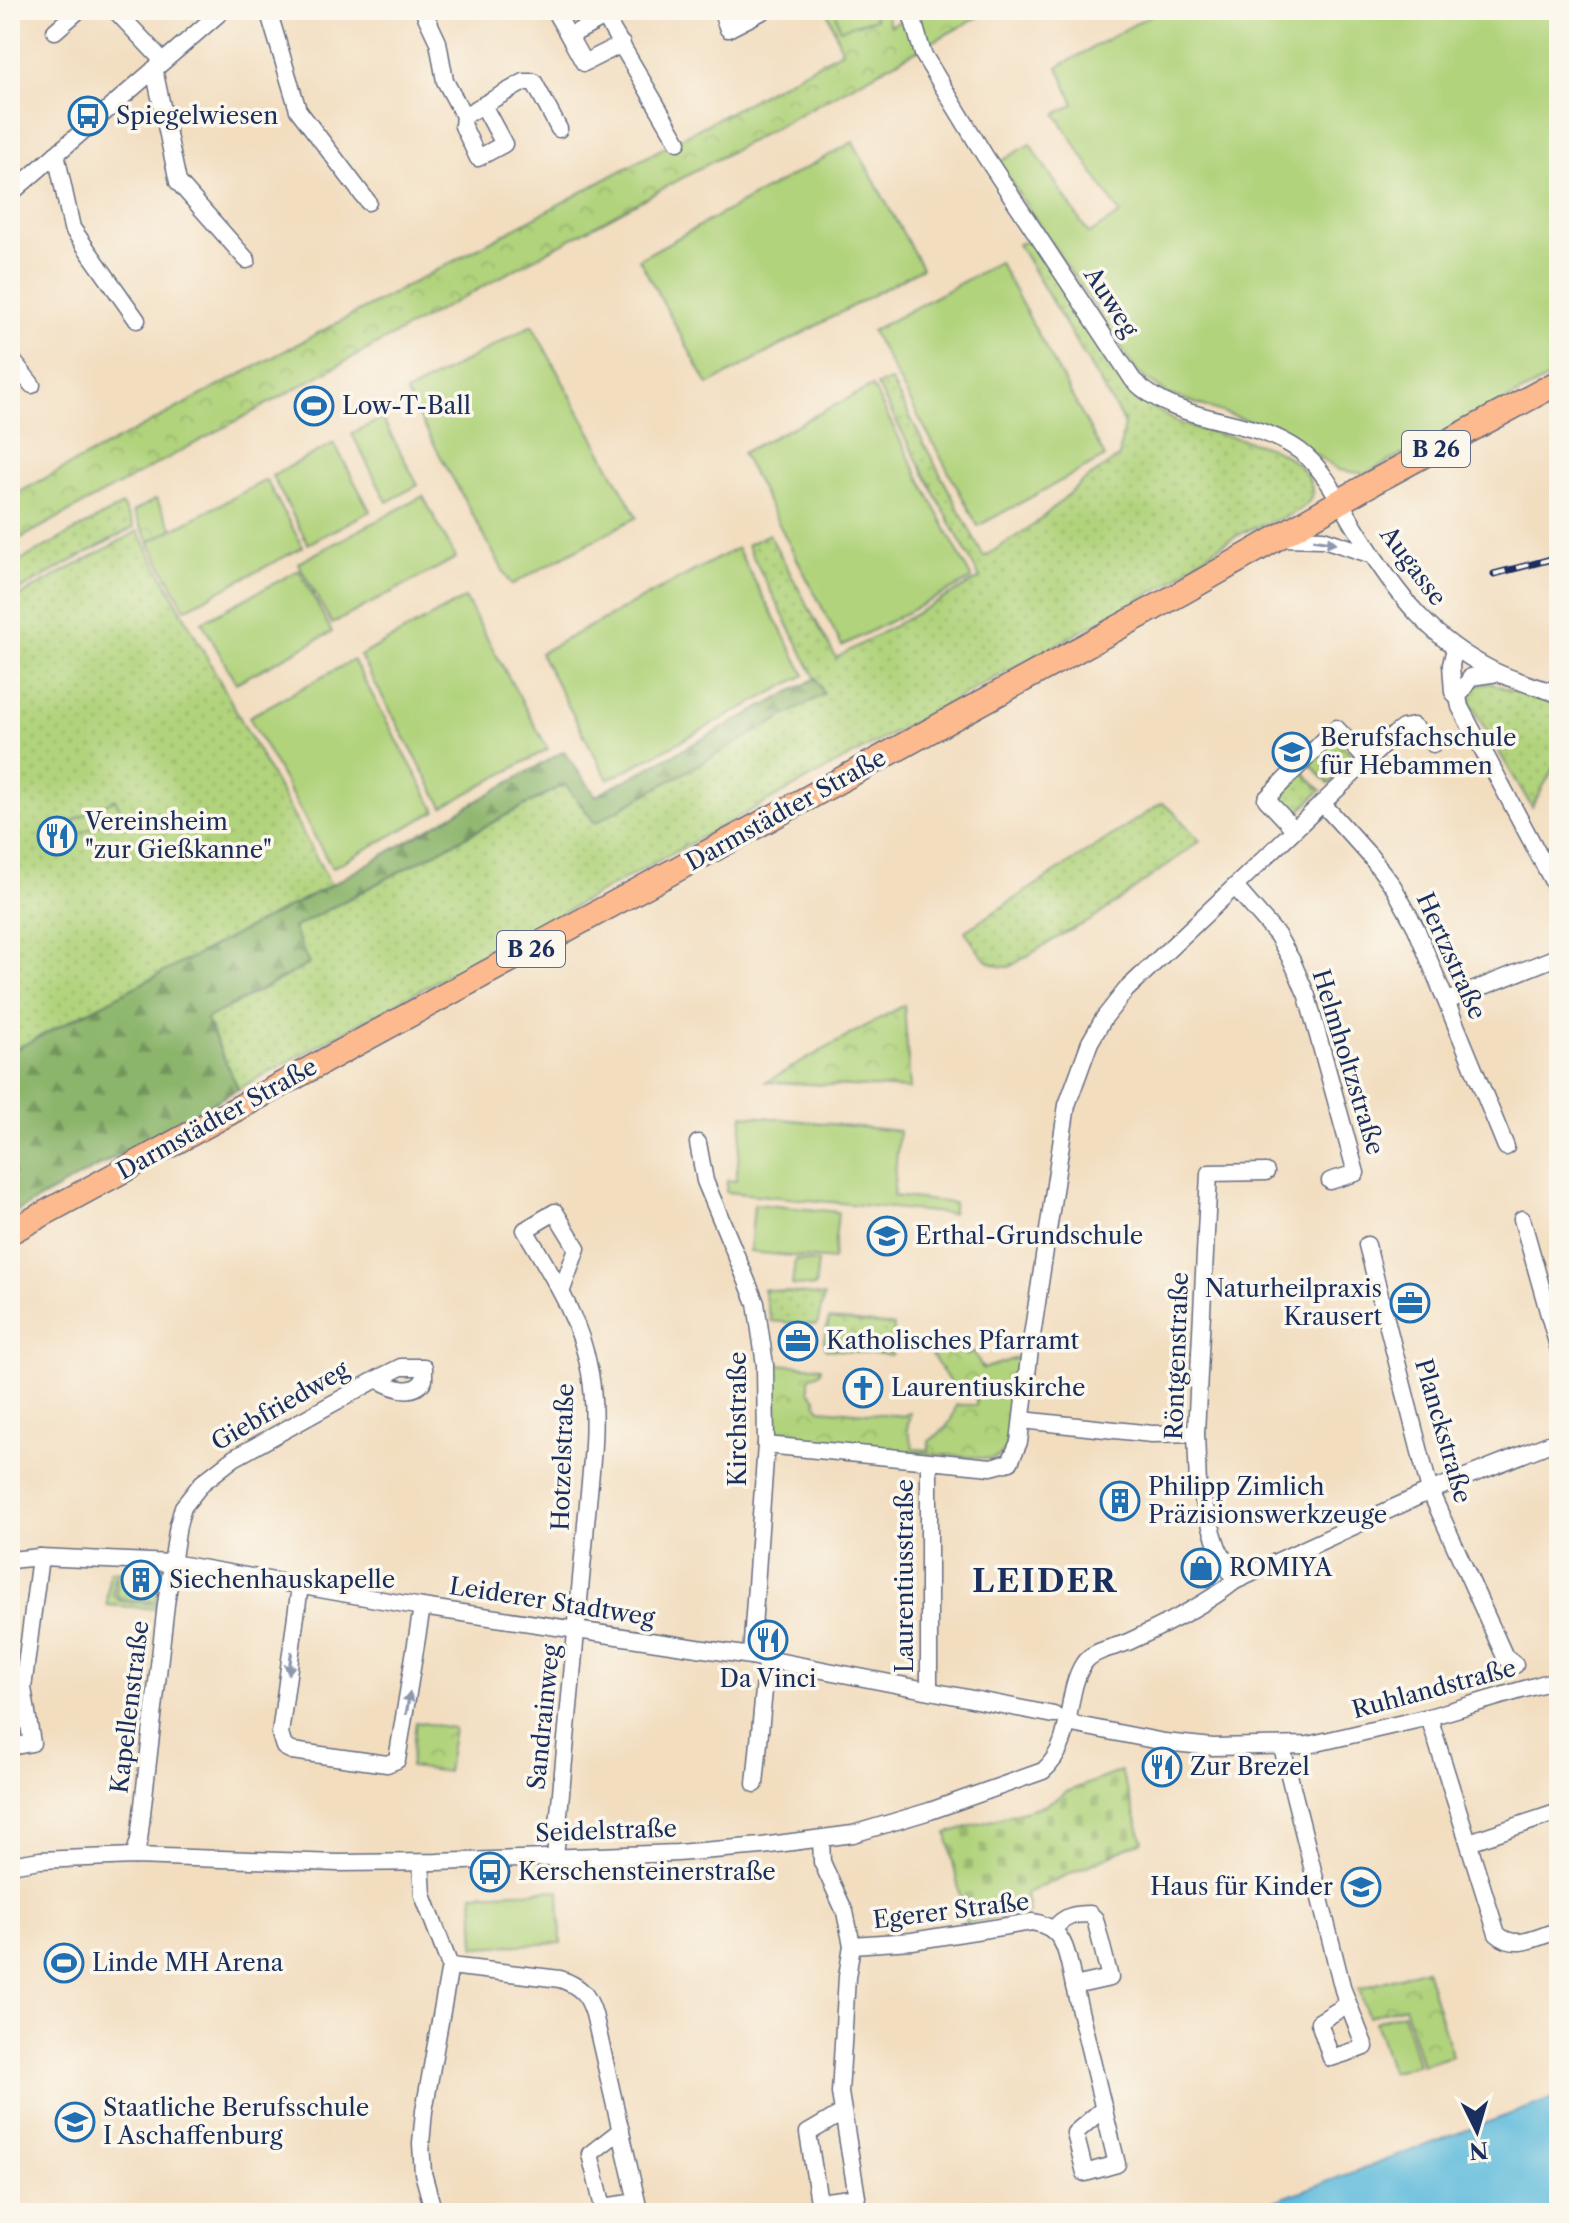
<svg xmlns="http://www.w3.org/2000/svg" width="1569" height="2223" font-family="'Libre Caslon Text',serif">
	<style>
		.grass { fill: url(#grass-dots); stroke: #66816d; stroke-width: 2 }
		.forest { fill: url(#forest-firs); stroke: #547265; stroke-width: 2 }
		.cemetery { fill: url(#cemetery-stones); stroke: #66816d; stroke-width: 2 }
		.park { fill: url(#park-crowns); stroke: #66816d; stroke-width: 2 }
		.pitch { fill: #b1d37c; stroke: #66816d; stroke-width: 2 }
		.water { fill: #5cbadb; stroke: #3c749c; stroke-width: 2 }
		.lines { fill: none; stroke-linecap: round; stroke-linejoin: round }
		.minor-casing { stroke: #666c80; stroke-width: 19 }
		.primary-casing { stroke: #666c80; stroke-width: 27 }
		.minor { stroke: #fff; stroke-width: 16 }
		.primary { stroke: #fcba8e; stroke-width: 24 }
		.rail-casing { stroke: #1b2f5e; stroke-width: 7 }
		.rail { stroke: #fbf7ec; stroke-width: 4; stroke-dasharray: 12; stroke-linecap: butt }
		.oneway { fill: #8d97ae }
		.labels { text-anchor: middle; stroke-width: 7; stroke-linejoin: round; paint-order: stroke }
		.shield { fill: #fbf7ec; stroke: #5e6b89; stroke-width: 2 }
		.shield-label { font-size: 22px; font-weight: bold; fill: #1b2f5e }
		.poi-label { font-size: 24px; fill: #1b2f5e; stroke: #fbf7ec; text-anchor: start }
		.street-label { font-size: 24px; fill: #1b2f5e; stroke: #fbf7ec }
		.district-label { font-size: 32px; font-weight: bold; letter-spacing: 2px; fill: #1b2f5e; stroke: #fbf7ec }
	</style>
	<defs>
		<pattern id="grass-dots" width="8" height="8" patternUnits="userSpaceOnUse" patternTransform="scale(2)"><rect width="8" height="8" fill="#b1d37c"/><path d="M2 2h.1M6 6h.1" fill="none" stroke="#98b56e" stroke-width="1.8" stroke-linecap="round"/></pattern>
		<pattern id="forest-firs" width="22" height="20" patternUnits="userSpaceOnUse" patternTransform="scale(2)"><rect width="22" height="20" fill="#8cb56c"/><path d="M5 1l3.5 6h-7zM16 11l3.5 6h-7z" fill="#72945c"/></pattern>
		<pattern id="cemetery-stones" width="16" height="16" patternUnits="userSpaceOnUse" patternTransform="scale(2)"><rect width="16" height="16" fill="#b1d37c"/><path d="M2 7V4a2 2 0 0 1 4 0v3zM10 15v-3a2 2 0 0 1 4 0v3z" fill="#98b56e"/></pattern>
		<pattern id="park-crowns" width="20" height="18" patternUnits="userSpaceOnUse" patternTransform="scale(2)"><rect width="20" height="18" fill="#b1d37c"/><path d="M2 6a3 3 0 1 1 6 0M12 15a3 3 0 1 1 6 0" fill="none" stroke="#98b56e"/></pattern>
	</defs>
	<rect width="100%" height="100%" fill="#fbf7ec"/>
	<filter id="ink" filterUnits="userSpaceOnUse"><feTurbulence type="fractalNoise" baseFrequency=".0125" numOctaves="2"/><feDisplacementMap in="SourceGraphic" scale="16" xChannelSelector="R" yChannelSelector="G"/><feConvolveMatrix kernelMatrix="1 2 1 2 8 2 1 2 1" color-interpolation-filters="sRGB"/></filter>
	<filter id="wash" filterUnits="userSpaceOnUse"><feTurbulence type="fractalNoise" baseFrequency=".006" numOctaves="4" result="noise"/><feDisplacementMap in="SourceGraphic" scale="32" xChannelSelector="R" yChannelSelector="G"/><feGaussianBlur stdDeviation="1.8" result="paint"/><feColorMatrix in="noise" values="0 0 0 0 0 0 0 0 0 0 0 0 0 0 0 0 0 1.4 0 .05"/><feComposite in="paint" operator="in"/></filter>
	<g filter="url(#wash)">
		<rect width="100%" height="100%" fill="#f2ddbf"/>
		<g class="grass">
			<path d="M1028 241 1037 245 1128 387C1143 401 1159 413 1178 422 1219 440 1287 437 1309 480 1315 491 1312 500 1303 507 1286 520 1265 522 1246 531 1218 545 1194 563 1170 583L238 1089 206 1019 308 965 293 928 566 784 595 823 823 693 747 545 769 534 836 658 980 578 877 385 891 381 984 557 1035 524 1081 483 1119 457 1124 423 1018 244Z"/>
			<path d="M122 505 134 527 10 595V566Z"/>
			<path d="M138 531 331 885 10 1052V601Z"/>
			<path d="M1490 683 1559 706V758L1532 807 1471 705 1472 689 1477 685Z"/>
			<path d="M1336 739 1356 758 1329 784 1310 764Z"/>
			<path d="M1303 772 1321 790 1293 818 1275 800Z"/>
			<path d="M1162 803 1174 812 1200 841 1092 920 1067 932 1009 967C985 968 977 949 965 931Z"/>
			<path d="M763 1289 824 1296 817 1325 771 1321Z"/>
			<path d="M829 1319 894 1326 892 1355 826 1349 824 1340Z"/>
			<path d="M109 1571H114L113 1594 120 1601 157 1604 156 1609 107 1605Z"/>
			<path d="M117 1571 138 1573 135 1578 138 1587 159 1588 157 1601 121 1599 116 1593Z"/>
		</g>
		<path class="forest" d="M816 678 824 694 595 823 565 784 293 928 309 964 206 1019 238 1089 10 1215V1052L331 885 564 751 596 796Z"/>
		<path class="cemetery" d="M1121 1771 1143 1841 1026 1893 1029 1913 966 1923 947 1833 1045 1805 1066 1792Z"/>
		<g class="park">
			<path d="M827 10H885L890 26 920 10H991L10 544V497L469 253 842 51Z"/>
			<path d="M156 499 173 529 149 542 133 512Z"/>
			<path d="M115 799 122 813 79 834 72 821Z"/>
			<path d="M904 1005 910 1089 766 1082Z"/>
			<path d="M942 1349 951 1353 959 1349 966 1356 974 1352 983 1369 1019 1357 1010 1444 1000 1456 992 1459 776 1441 775 1364 821 1367 820 1372 809 1379V1391L816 1398 817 1405 820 1409 905 1416 906 1413H910L907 1429 914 1449 929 1450V1441C945 1430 952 1424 956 1405H976V1392H956L932 1355Z"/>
			<path d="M416 1722 454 1728 447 1772 410 1767Z"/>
			<path d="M1426 1969 1452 2056 1422 2065 1404 2006 1368 2017 1359 1989Z"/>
		</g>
		<g class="pitch">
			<path d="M835 10H873L875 19 840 29Z"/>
			<path d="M1160 10H1559V373L1365 474 1339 470 1281 432 1168 394 1138 373 998 163 1030 144 1089 234 1120 214 1056 114 1074 104 1058 67Z"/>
			<path d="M853 142 922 268 708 385 639 259Z"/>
			<path d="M999 262 1105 457 978 526 872 331Z"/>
			<path d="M532 325 637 517 511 585 406 393Z"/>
			<path d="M872 386 972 579 842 646 742 453Z"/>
			<path d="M382 418 418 485 387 502 352 434Z"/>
			<path d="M334 443 370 511 308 544 272 476Z"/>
			<path d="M266 480 303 547 185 609 149 542Z"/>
			<path d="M423 496 456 558 332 624 298 563Z"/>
			<path d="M737 548 805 675 608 780 540 653Z"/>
			<path d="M299 570 332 632 236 683 202 622Z"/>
			<path d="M465 598 548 749 443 807 360 656Z"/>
			<path d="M353 660 436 811 332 868 249 717Z"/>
			<path d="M743 1115 899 1131 893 1196 954 1203 952 1214 726 1192 727 1180 736 1181Z"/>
			<path d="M754 1204 838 1212 833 1260 750 1252Z"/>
			<path d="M795 1260 818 1262 815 1287 792 1285Z"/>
			<path d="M559 1890 561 1943 475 1947 473 1894Z"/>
			<path d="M1403 2013 1418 2064 1391 2072 1375 2022Z"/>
		</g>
		<path class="water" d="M1559 2096V2213H1242Z"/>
	</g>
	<g filter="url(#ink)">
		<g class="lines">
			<defs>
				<g id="minor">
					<path d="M115 10 163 61"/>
					<path d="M268 10 298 110 368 202"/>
					<path d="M423 10 438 42 445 81 464 116 463 126 478 158 504 144 483 105 464 116"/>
					<path d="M554 10 569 36"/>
					<path d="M721 10 728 29 765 10"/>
					<path d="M910 10 923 54 985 156 1133 380C1180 427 1249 414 1300 451 1327 471 1342 507 1360 535 1397 595 1431 640 1496 672 1515 681 1538 687 1559 694"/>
					<path d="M55 31 79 10"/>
					<path d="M622 44 584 63 569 36 605 17 678 142"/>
					<path d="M154 69 178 182 247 260"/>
					<path d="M483 105 524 82H534L559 129"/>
					<path d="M56 154 72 228 137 320"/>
					<path d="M10 194 223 10"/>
					<path d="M10 357 32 385"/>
					<path d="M1281 538 1323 539 1372 555"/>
					<path d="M1455 648 1451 665 1453 692 1458 697 1460 707 1559 893"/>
					<path d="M1458 697 1471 677 1498 673"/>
					<path d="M1322 803 1370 856 1393 886 1416 928 1506 1147"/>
					<path d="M1294 829 1266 799 1336 728 1367 760"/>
					<path d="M1547 868 1559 853"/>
					<path d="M1236 888 1277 935 1292 961 1307 996 1356 1173 1330 1181"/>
					<path d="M1447 1001 1559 956"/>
					<path d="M698 1143 705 1181 756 1303 765 1365 766 1445 751 1656"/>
					<path d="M1522 1219 1559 1350"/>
					<path d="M1367 1245 1430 1491 1505 1657 1515 1665"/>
					<path d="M1022 1420 1152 1434 1196 1433"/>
					<path d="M766 1445 991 1467 1010 1462 1019 1442 1030 1349 1067 1105 1090 1042 1104 1018 1126 990 1395 734 1403 728 1413 726 1433 744"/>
					<path d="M10 1560 40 1557 172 1563 422 1607 751 1656 1054 1715"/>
					<path d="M1235 1581 1218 1548 1198 1486 1196 1433 1209 1173 1266 1172"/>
					<path d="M300 1586 280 1734 284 1747 292 1751 387 1764 397 1760 422 1607"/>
					<path d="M929 1690V1462"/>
					<path d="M1429 1717 1497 1934C1516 1951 1537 1937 1559 1930"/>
					<path d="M1067 1723 1164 1742 1213 1747 1308 1745 1429 1717 1559 1679"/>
					<path d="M10 1747 32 1743 23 1688 40 1557"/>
					<path d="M1282 1747 1343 1990 1365 2047 1331 2058 1319 2022 1348 2004"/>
					<path d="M755 1784 767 1659"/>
					<path d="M821 1840 822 1862 845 1912 852 1945 847 1977 840 2093 857 2197 819 2202 808 2133 842 2113"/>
					<path d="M1469 1842 1559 1812"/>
					<path d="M134 1856 139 1840 166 1604 178 1525 183 1507 202 1483 234 1458 377 1379C392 1388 412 1397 424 1380V1367H401L377 1379"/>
					<path d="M555 1857C564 1750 576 1643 585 1536 589 1483 599 1426 590 1373 581 1320 552 1275 525 1230L555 1212 577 1248 562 1290"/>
					<path d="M421 1863 423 1895 450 1966 424 2111 421 2144 423 2173 434 2213"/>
					<path d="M10 1865 40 1860 134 1856 338 1863 437 1862 677 1853 762 1846 853 1834 930 1811 1043 1771C1076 1743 1063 1695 1084 1663 1093 1650 1114 1648 1128 1642 1163 1626 1206 1604 1235 1581L1430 1491 1559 1440"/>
					<path d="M852 1945 912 1941 1032 1922C1067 1927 1067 1956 1074 1986L1110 1978 1095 1919 1090 1914C1074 1914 1064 1916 1054 1929"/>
					<path d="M450 1966 560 1979C580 1986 588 1994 594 2014L637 2202 603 2207 590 2154 621 2130"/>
					<path d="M1074 1986 1117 2164 1085 2173 1075 2133 1104 2108"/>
				</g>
				<path id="primary" d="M10 1232 784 811 1185 591 1372 483 1559 382"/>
			</defs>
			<use href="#minor" class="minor-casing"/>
			<use href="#primary" class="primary-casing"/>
			<use href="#minor" class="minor"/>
			<use href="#primary" class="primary"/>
			<defs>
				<path id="rail" d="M1494 574 1559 557"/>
			</defs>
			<use href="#rail" class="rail-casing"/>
			<use href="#rail" class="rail"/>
		</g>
		<defs><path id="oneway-solid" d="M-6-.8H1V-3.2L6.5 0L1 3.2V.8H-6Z" transform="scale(2)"/></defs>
		<g class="oneway">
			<use href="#oneway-solid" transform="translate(1325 541) rotate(9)"/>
			<use href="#oneway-solid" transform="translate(290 1663) rotate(98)"/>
			<use href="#oneway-solid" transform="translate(408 1703) rotate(-81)"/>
		</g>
	</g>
	<defs>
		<symbol id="bus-ring" viewBox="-11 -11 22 22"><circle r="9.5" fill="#fbf7ec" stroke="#1f6fb2" stroke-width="1.5"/><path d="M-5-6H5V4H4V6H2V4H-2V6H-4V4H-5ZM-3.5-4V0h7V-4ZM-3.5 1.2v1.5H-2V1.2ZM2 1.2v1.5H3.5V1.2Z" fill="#1f6fb2"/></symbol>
		<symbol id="stadium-ring" viewBox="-11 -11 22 22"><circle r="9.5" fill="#fbf7ec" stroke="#1f6fb2" stroke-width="1.5"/><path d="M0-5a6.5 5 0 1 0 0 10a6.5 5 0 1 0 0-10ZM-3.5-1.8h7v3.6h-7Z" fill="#1f6fb2"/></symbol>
		<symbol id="school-ring" viewBox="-11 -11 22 22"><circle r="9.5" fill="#fbf7ec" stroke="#1f6fb2" stroke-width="1.5"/><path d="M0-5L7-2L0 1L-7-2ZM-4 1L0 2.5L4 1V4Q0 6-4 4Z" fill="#1f6fb2"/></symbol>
		<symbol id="restaurant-ring" viewBox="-11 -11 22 22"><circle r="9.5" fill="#fbf7ec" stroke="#1f6fb2" stroke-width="1.5"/><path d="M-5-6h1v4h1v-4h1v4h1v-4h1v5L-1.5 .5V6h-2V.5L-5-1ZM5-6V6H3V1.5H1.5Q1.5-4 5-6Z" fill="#1f6fb2"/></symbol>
		<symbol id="office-ring" viewBox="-11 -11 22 22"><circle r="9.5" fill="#fbf7ec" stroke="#1f6fb2" stroke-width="1.5"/><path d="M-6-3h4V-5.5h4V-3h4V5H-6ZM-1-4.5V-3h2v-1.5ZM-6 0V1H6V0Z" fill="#1f6fb2"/></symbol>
		<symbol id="church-ring" viewBox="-11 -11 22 22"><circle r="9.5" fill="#fbf7ec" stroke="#1f6fb2" stroke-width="1.5"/><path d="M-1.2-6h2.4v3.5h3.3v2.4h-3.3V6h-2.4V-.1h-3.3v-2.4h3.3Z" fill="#1f6fb2"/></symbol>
		<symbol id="building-ring" viewBox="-11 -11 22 22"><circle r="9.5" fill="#fbf7ec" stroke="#1f6fb2" stroke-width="1.5"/><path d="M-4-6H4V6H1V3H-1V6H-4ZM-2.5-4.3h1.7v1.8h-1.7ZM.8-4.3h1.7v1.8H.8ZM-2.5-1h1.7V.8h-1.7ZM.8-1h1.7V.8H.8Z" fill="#1f6fb2"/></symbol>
		<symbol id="shop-ring" viewBox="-11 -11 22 22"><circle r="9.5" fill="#fbf7ec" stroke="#1f6fb2" stroke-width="1.5"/><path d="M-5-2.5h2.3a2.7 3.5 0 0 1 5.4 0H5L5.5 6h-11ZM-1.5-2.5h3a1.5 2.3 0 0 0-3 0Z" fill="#1f6fb2"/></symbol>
	</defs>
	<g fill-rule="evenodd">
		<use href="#bus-ring" x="66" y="94" width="44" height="44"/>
		<use href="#stadium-ring" x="292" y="384" width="44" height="44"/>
		<use href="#school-ring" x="1270" y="730" width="44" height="44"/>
		<use href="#restaurant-ring" x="35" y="814" width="44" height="44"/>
		<use href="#school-ring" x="865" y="1214" width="44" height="44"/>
		<use href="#office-ring" x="1388" y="1281" width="44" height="44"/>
		<use href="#office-ring" x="776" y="1319" width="44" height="44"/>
		<use href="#church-ring" x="841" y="1366" width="44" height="44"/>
		<use href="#building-ring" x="1098" y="1479" width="44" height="44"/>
		<use href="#shop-ring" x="1179" y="1546" width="44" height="44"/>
		<use href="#building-ring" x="119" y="1558" width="44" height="44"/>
		<use href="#restaurant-ring" x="746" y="1618" width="44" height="44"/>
		<use href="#restaurant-ring" x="1140" y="1745" width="44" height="44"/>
		<use href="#bus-ring" x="468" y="1850" width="44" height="44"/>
		<use href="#school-ring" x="1339" y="1865" width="44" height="44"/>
		<use href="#stadium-ring" x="42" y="1941" width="44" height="44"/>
		<use href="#school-ring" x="53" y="2100" width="44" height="44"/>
	</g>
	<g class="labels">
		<g class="shield">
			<rect x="1402" y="431" width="68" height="36" rx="6"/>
			<rect x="497" y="931" width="68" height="36" rx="6"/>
		</g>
		<g class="shield-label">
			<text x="1436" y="457">B 26</text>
			<text x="531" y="957">B 26</text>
		</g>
		<g class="poi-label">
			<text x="116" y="124">Spiegelwiesen</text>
			<text x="342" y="414">Low-T-Ball</text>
			<text x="1320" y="746">Berufsfachschule<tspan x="1320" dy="28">für Hebammen</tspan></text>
			<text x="85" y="830">Vereinsheim<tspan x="85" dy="28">"zur Gießkanne"</tspan></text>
			<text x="915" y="1244">Erthal-Grundschule</text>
			<text x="1382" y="1297" text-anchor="end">Naturheilpraxis<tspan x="1382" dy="28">Krausert</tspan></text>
			<text x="826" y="1349">Katholisches Pfarramt</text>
			<text x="891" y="1396">Laurentiuskirche</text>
			<text x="1148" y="1495">Philipp Zimlich<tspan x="1148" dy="28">Präzisionswerkzeuge</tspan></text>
			<text x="1229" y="1576">ROMIYA</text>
			<text x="169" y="1588">Siechenhauskapelle</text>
			<text x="768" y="1687" text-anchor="middle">Da Vinci</text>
			<text x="1190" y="1775">Zur Brezel</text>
			<text x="518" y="1880">Kerschensteinerstraße</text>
			<text x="1333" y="1895" text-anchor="end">Haus für Kinder</text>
			<text x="92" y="1971">Linde MH Arena</text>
			<text x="103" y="2116">Staatliche Berufsschule<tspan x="103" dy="28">I Aschaffenburg</tspan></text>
		</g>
		<g class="street-label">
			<text transform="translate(1111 302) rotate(57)" y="8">Auweg</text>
			<text transform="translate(1413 566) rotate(53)" y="8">Augasse</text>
			<text transform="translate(786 810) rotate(-29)" y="8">Darmstädter Straße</text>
			<text transform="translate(1451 956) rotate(66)" y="8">Hertzstraße</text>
			<text transform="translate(1348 1062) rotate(73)" y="8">Helmholtzstraße</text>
			<text transform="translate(217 1119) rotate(-29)" y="8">Darmstädter Straße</text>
			<text transform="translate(1177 1356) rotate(-88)" y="8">Röntgenstraße</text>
			<text transform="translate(280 1406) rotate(-30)" y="8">Giebfriedweg</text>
			<text transform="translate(738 1419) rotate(-90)" y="8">Kirchstraße</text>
			<text transform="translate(1443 1431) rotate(74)" y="8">Planckstraße</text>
			<text transform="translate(563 1457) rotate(-88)" y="8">Hotzelstraße</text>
			<text transform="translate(905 1576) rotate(-90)" y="8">Laurentiusstraße</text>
			<text transform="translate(552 1602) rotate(9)" y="8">Leiderer Stadtweg</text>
			<text transform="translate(1434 1689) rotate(-15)" y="8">Ruhlandstraße</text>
			<text transform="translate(130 1707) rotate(-83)" y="8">Kapellenstraße</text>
			<text transform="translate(544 1717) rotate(-84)" y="8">Sandrainweg</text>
			<text transform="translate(606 1831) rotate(-2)" y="8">Seidelstraße</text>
			<text transform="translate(951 1911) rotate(-7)" y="8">Egerer Straße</text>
		</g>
		<g class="district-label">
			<text x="1045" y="1592">LEIDER</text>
		</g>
	</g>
	<rect width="1569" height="2223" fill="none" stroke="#fbf7ec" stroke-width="40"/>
	<g transform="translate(1477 2131) rotate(175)" stroke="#fbf7ec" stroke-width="6" paint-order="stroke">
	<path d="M0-6L14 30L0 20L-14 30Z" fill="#1b2f5e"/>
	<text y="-12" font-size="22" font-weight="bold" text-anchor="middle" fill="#1b2f5e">N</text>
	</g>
</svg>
